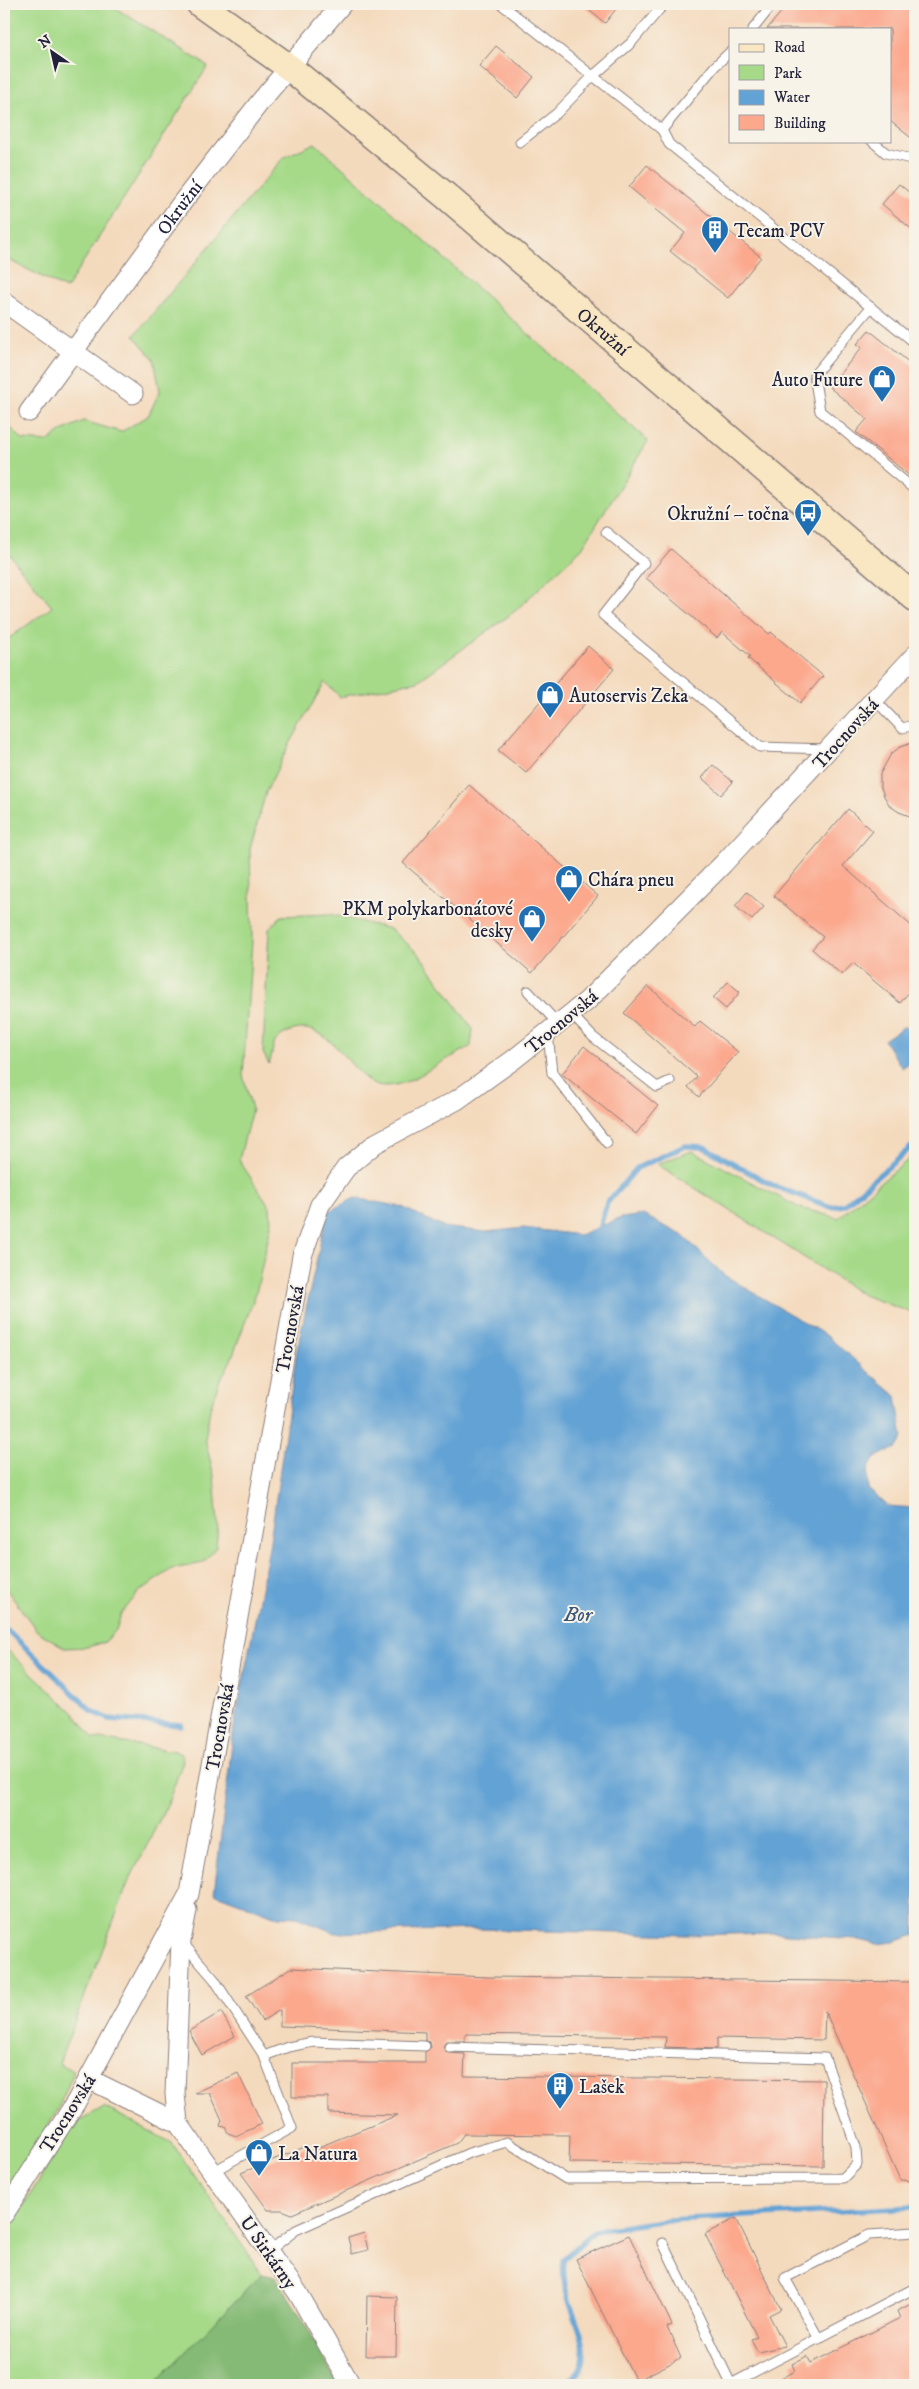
<svg xmlns="http://www.w3.org/2000/svg" width="919" height="2389" font-family="'IM FELL DW Pica',serif">
	<style>
		.green { fill: #a6da89; stroke: #647e62 }
		.forest { fill: #84ba75; stroke: #536e58 }
		.water { fill: #62a2d4; stroke: #426288 }
		.lines { fill: none; stroke-linecap: round; stroke-linejoin: round }
		.stream { stroke: #62a2d4; stroke-width: 5.5 }
		.building { fill: #fba88d }
		.service-casing { stroke: #8b7e7c; stroke-width: 11 }
		.minor-casing { stroke: #8b7e7c; stroke-width: 21 }
		.secondary-casing { stroke: #8b7e7c; stroke-width: 29 }
		.service { stroke: #fff; stroke-width: 9 }
		.minor { stroke: #fff; stroke-width: 19 }
		.secondary { stroke: #f9e7c3; stroke-width: 26 }
		.labels { text-anchor: middle; stroke-width: 4; stroke-linejoin: round; paint-order: stroke }
		.street-label { font-size: 19px; fill: #22223b; stroke: #f7f3e8 }
		.poi-label { font-size: 19px; fill: #22223b; stroke: #f7f3e8; text-anchor: start }
		.water-label { font-size: 20px; font-style: italic; fill: #3c5578; stroke: #f7f3e8 }
	</style>
	<rect width="100%" height="100%" fill="#f7f3e8"/>
	<filter id="ink" filterUnits="userSpaceOnUse"><feTurbulence type="fractalNoise" baseFrequency=".02" numOctaves="2"/><feDisplacementMap in="SourceGraphic" scale="10" xChannelSelector="R" yChannelSelector="G"/><feConvolveMatrix kernelMatrix="1 2 1 2 8 2 1 2 1" color-interpolation-filters="sRGB"/></filter>
	<filter id="wash" filterUnits="userSpaceOnUse"><feTurbulence type="fractalNoise" baseFrequency=".0096" numOctaves="4" result="noise"/><feDisplacementMap in="SourceGraphic" scale="20" xChannelSelector="R" yChannelSelector="G"/><feGaussianBlur stdDeviation="1.12" result="paint"/><feColorMatrix in="noise" values="0 0 0 0 0 0 0 0 0 0 0 0 0 0 0 0 0 1.4 0 .05"/><feComposite in="paint" operator="in"/></filter>
	<g filter="url(#wash)">
		<rect width="100%" height="100%" fill="#f4dabd"/>
		<g class="green">
			<path d="M4 4H109L208 66 66 289 5 258 4 260Z"/>
			<path d="M315 143 648 441 582 548 514 612 418 681 340 697 325 682 287 749 266 792 250 849 252 940 243 1075 252 1109 239 1160 270 1207 271 1225 256 1293 231 1360 219 1382 210 1409 205 1439 214 1476 218 1525 216 1547 203 1563 172 1569 139 1592 121 1614 116 1630 105 1642 88 1647 65 1648 37 1631 4 1586V642L52 607 4 548V367L9 426 23 440 47 442 64 430 84 421 121 432 148 416 160 391 154 359 134 336 284 157Z"/>
			<path d="M330 914 390 929 419 954 473 1029 471 1046C462 1052 453 1056 444 1061 423 1073 402 1090 377 1085 354 1080 330 1019 294 1030 287 1032 279 1036 275 1042 272 1048 272 1058 269 1064L263 1053 269 929 281 916Z"/>
			<path d="M692 1151 800 1208 838 1218 915 1154V1314L863 1295 657 1164Z"/>
			<path d="M4 1647 75 1714 93 1738 175 1751 182 1755 183 1761 168 1803 128 1883 59 2063 74 2072 57 2111 4 2193Z"/>
			<path d="M104 2107 172 2143 262 2274 153 2385H4V2237L74 2124Z"/>
		</g>
		<path class="forest" d="M262 2274 276 2277 305 2323 338 2385H153Z"/>
		<g class="water">
			<path d="M905 1026 915 1039V1059L902 1068 884 1040Z"/>
			<path d="M355 1198 402 1207 443 1227 486 1232 524 1228 579 1235 621 1218 643 1215 682 1235 724 1275 827 1336 896 1396 903 1437 897 1448C872 1457 866 1461 868 1489L888 1506 915 1508V1935L894 1942 877 1944 855 1939 774 1933 687 1935 477 1929 335 1933 297 1917 274 1916 214 1893 234 1727 269 1548 297 1350 327 1212Z"/>
		</g>
		<g class="lines">
			<g class="stream">
				<path d="M598 1233 607 1203 637 1168 685 1146 704 1147 774 1186 831 1207 844 1205 915 1144"/>
				<path d="M4 1627 92 1711 109 1719 181 1725"/>
				<path d="M562 2385C605 2363 573 2323 566 2290 563 2280 564 2269 563 2259L595 2231 668 2220 915 2207"/>
			</g>
		</g>
		<g id="blocks">
			<g class="building">
				<path d="M581 4H620L605 23Z"/>
				<path d="M788 4H915V141L890 121V29H767Z"/>
				<path d="M496 46 534 77 517 98 479 66Z"/>
				<path d="M647 165 761 257 728 298 670 251 685 233 629 187Z"/>
				<path d="M899 184 915 197V232L882 204Z"/>
				<path d="M869 330 915 367V480L856 432 867 419 829 387 862 347 857 344Z"/>
				<path d="M671 549 769 634 771 632 823 676 800 703 748 658 750 656 722 632 717 638 646 578Z"/>
				<path d="M588 646 614 669 526 773 498 750Z"/>
				<path d="M915 742V818L899 812 890 806 884 796 880 785V774L891 754 900 747Z"/>
				<path d="M713 765 733 782 721 795 702 778Z"/>
				<path d="M469 785 598 896 532 973 403 863Z"/>
				<path d="M848 809 873 831 843 866 915 929V985L900 1003 853 963 842 975 812 949 823 937 774 896Z"/>
				<path d="M747 892 764 907 752 920 735 906Z"/>
				<path d="M728 982 740 992 726 1009 713 998Z"/>
				<path d="M648 986 695 1027 700 1021 738 1052 699 1097 688 1087 697 1077 624 1013Z"/>
				<path d="M584 1046 658 1106 636 1134 562 1074Z"/>
				<path d="M291 1968 488 1977 915 1982V2181L900 2180 825 2011 824 2040 717 2038V2049L665 2047 666 2037 465 2034V2041H446L443 2047 448 2053 465 2054 464 2076 824 2080 823 2166 569 2163 570 2135 464 2134 457 2143 292 2214 282 2210H268L241 2173 307 2146 309 2151 398 2115 328 2113V2097H292V2063H425V2052L431 2047 430 2043 425 2040V2032L280 2026V2010L262 2021 246 1996Z"/>
				<path d="M221 2012 235 2036 202 2055 189 2031Z"/>
				<path d="M238 2073 262 2124 236 2136 228 2133 225 2127 220 2126 222 2120 210 2093H195Z"/>
				<path d="M736 2218 781 2309 769 2315 785 2346 758 2352 751 2339 757 2337 705 2234Z"/>
				<path d="M364 2233 368 2250 352 2254 348 2238Z"/>
				<path d="M629 2235 672 2325 667 2327 681 2358 636 2381 576 2259Z"/>
				<path d="M367 2296 397 2297 396 2356H366Z"/>
				<path d="M915 2302V2385H767L795 2371 792 2364 807 2356 811 2363 900 2318 897 2311Z"/>
			</g>
		</g>
	</g>
	<g filter="url(#ink)">
		<use href="#blocks" fill-opacity="0" stroke="#8b7e7c" stroke-width="1"/>
		<g class="lines">
			<defs>
				<g id="service">
					<path d="M501 4 662 130 715 66 730 52"/>
					<path d="M753 29 773 4"/>
					<path d="M662 130 669 144 915 343"/>
					<path d="M872 141 886 153 911 159 915 163"/>
					<path d="M520 142 557 113 593 76 631 43 664 4"/>
					<path d="M871 307 814 375 820 411 915 490"/>
					<path d="M606 532 644 563 603 615 760 747 828 749"/>
					<path d="M875 700 902 728 915 725"/>
					<path d="M528 991 558 1024"/>
					<path d="M571 1014 593 1037 657 1087 670 1081"/>
					<path d="M548 1033 552 1073 607 1143"/>
					<path d="M182 1942 214 1979 264 2056 292 2128 212 2172"/>
					<path d="M264 2056 288 2047 313 2042 425 2046"/>
					<path d="M663 2243 731 2384"/>
					<path d="M269 2251 296 2230 469 2153 507 2142 566 2179 843 2178 857 2164 856 2147 825 2058 449 2047"/>
					<path d="M819 2339 785 2278 869 2235 915 2232"/>
					<path d="M729 2385 915 2288"/>
				</g>
				<g id="minor">
					<path d="M4 302 133 394"/>
					<path id="s1" d="M29 412 181 204 260 102 342 4"/>
					<path d="M187 1910 181 1941 175 2094 178 2123 298 2293 351 2385"/>
					<path d="M89 2079 178 2123"/>
					<path d="M4 2214 76 2102 189 1894 302 1256 320 1205 346 1168 376 1143 457 1100 513 1060 587 1001 723 864 915 655"/>
				</g>
				<g id="secondary">
					<path id="s2" d="M200 4 290 68 446 196 915 598"/>
				</g>
			</defs>
			<use href="#service" class="service-casing"/>
			<use href="#minor" class="minor-casing"/>
			<use href="#secondary" class="secondary-casing"/>
			<use href="#service" class="service"/>
			<use href="#minor" class="minor"/>
			<use href="#secondary" class="secondary"/>
		</g>
	</g>
	<defs>
		<symbol id="building-pin" viewBox="-11 -11 22 30"><path d="M0 17L-7.5 6A9.5 9.5 0 1 1 7.5 6Z" fill="#1f6fb2" stroke="#f7f3e8"/><path d="M-4-6H4V6H1V3H-1V6H-4ZM-2.5-4.3h1.7v1.8h-1.7ZM.8-4.3h1.7v1.8H.8ZM-2.5-1h1.7V.8h-1.7ZM.8-1h1.7V.8H.8Z" fill="#fff"/></symbol>
		<symbol id="shop-pin" viewBox="-11 -11 22 30"><path d="M0 17L-7.5 6A9.5 9.5 0 1 1 7.5 6Z" fill="#1f6fb2" stroke="#f7f3e8"/><path d="M-5-2.5h2.3a2.7 3.5 0 0 1 5.4 0H5L5.5 6h-11ZM-1.5-2.5h3a1.5 2.3 0 0 0-3 0Z" fill="#fff"/></symbol>
		<symbol id="bus-pin" viewBox="-11 -11 22 30"><path d="M0 17L-7.5 6A9.5 9.5 0 1 1 7.5 6Z" fill="#1f6fb2" stroke="#f7f3e8"/><path d="M-5-6H5V4H4V6H2V4H-2V6H-4V4H-5ZM-3.5-4V0h7V-4ZM-3.5 1.2v1.5H-2V1.2ZM2 1.2v1.5H3.5V1.2Z" fill="#fff"/></symbol>
	</defs>
	<g fill-rule="evenodd">
		<use href="#building-pin" x="699" y="214" width="32" height="43"/>
		<use href="#shop-pin" x="866" y="363" width="32" height="43"/>
		<use href="#bus-pin" x="792" y="497" width="32" height="43"/>
		<use href="#shop-pin" x="534" y="679" width="32" height="43"/>
		<use href="#shop-pin" x="553" y="863" width="32" height="43"/>
		<use href="#shop-pin" x="516" y="903" width="32" height="43"/>
		<use href="#building-pin" x="544" y="2070" width="32" height="43"/>
		<use href="#shop-pin" x="243" y="2137" width="32" height="43"/>
	</g>
	<g class="labels">
		<g class="street-label">
			<text dy="7" stroke="none"><textPath href="#s1" startOffset="254">Okružní</textPath></text>
			<text dy="7" stroke="none"><textPath href="#s2" startOffset="520">Okružní</textPath></text>
			<text transform="translate(845 733) rotate(-48)" y="7">Trocnovská</text>
			<text transform="translate(561 1021) rotate(-40)" y="7">Trocnovská</text>
			<text transform="translate(289 1329) rotate(-80)" y="7">Trocnovská</text>
			<text transform="translate(219 1727) rotate(-80)" y="7">Trocnovská</text>
			<text transform="translate(67 2113) rotate(-58)" y="7">Trocnovská</text>
			<text transform="translate(269 2252) rotate(55)" y="7">U Sirkárny</text>
		</g>
		<g class="poi-label">
			<text x="734" y="237">Tecam PCV</text>
			<text x="863" y="386" text-anchor="end">Auto Future</text>
			<text x="789" y="520" text-anchor="end">Okružní – točna</text>
			<text x="569" y="702">Autoservis Zeka</text>
			<text x="588" y="886">Chára pneu</text>
			<text x="513" y="915" text-anchor="end">PKM polykarbonátové<tspan x="513" dy="22">desky</tspan></text>
			<text x="579" y="2093">Lašek</text>
			<text x="278" y="2160">La Natura</text>
		</g>
		<g class="water-label">
			<text x="578" y="1621">Bor</text>
		</g>
	</g>
	<rect width="919" height="2389" fill="none" stroke="#f7f3e8" stroke-width="20"/>
	<rect x="729" y="28" width="162" height="115" fill="#f7f3e8" stroke="#a29fa3"/>
	<rect x="739" y="44" width="25" height="8" fill="#f9e7c3" stroke="#a29fa3"/>
	<text x="774" y="52" font-size="15" fill="#22223b">Road</text>
	<rect x="739" y="65" width="25" height="15" fill="#a6da89" stroke="#a29fa3"/>
	<text x="774" y="78" font-size="15" fill="#22223b">Park</text>
	<rect x="739" y="90" width="25" height="15" fill="#62a2d4" stroke="#a29fa3"/>
	<text x="774" y="102" font-size="15" fill="#22223b">Water</text>
	<rect x="739" y="115" width="25" height="15" fill="#fba88d" stroke="#a29fa3"/>
	<text x="774" y="128" font-size="15" fill="#22223b">Building</text>
	<g transform="translate(52 52) rotate(326)" stroke="#f7f3e8" stroke-width="4" paint-order="stroke">
	<path d="M0-4L9 19L0 12L-9 19Z" fill="#22223b"/>
	<text y="-8" font-size="14" font-weight="bold" text-anchor="middle" fill="#22223b">N</text>
	</g>
</svg>
